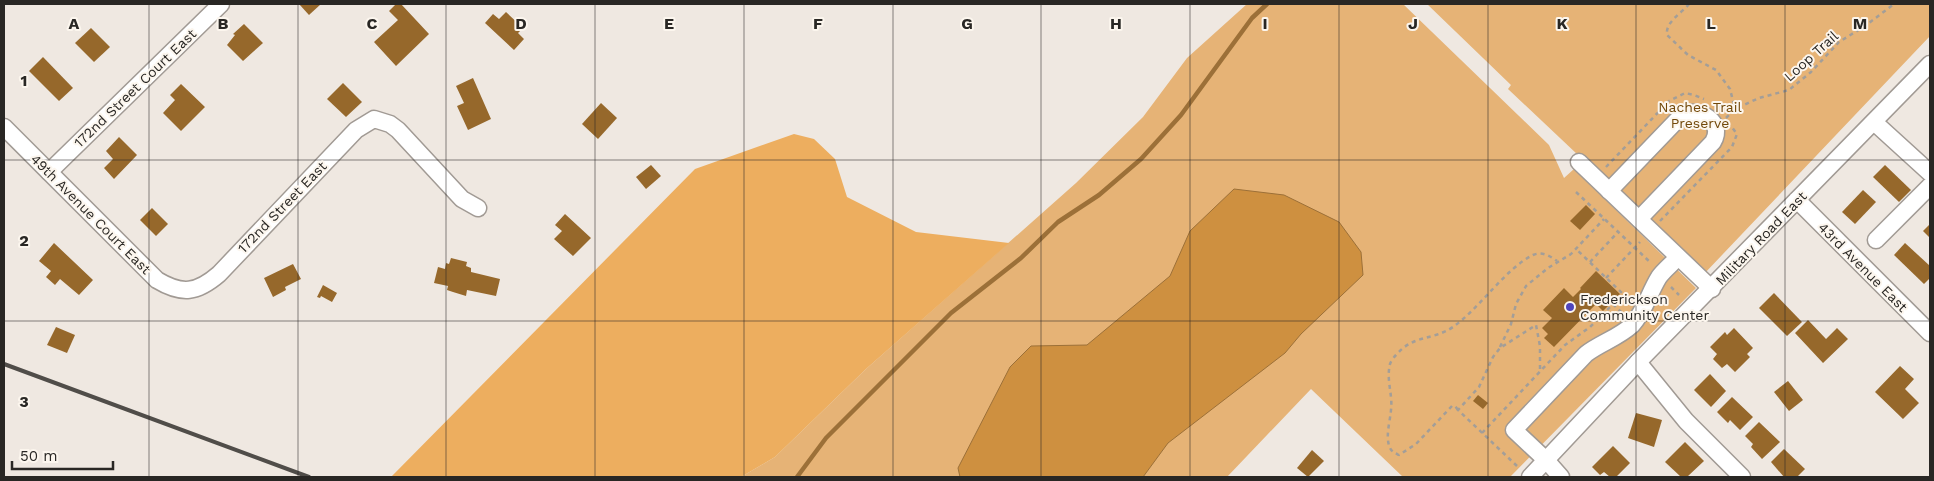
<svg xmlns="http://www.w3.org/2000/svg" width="1934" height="481" font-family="'Work Sans',sans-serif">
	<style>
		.green { fill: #e6b376 }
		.forest { fill: #edae5f }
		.water { fill: #ce9040; stroke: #9c7038 }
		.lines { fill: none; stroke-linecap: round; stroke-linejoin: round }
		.stream { stroke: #9c7038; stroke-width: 4.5 }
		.building { fill: #96682b }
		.minor-casing { stroke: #a19a94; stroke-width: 19 }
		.path { stroke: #a39e98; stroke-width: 2.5; stroke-dasharray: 4 4; stroke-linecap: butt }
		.minor { stroke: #fff; stroke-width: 16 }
		.rail { stroke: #504d49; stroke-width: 4 }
		.grid { fill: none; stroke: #292724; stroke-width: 1; stroke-opacity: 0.55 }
		.poi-dot { fill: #4f45bc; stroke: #fcf6ee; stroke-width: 2 }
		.labels { text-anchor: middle; stroke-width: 4; stroke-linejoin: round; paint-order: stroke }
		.street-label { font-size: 14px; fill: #292724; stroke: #fcf6ee }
		.park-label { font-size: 14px; fill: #724809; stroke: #fcf6ee }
		.poi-label { font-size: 14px; fill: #292724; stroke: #fcf6ee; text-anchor: start }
		.grid-label { font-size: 16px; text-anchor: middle; font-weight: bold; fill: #292724; stroke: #fcf6ee; stroke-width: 4; stroke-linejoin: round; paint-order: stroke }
	</style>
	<rect width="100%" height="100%" fill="#efe8e1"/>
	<g class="green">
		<path d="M1247 4H1403L1549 145 1564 178 1574 169 1696 288 1510 477H1403L1311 389 1227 477H741L775 457 866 369 1076 183 1143 117 1187 58Z"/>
		<path d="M1427 4H1930V36L1704 274 1508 89 1511 85Z"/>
	</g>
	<path class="forest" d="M794 134 814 139 835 159 847 197 916 232 1009 243 866 369 775 457 741 477H391L695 169Z"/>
	<path class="water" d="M1234 189 1284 195 1339 222 1361 252 1363 275 1301 334 1285 353 1168 443 1143 477H960L958 468 1010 367 1031 346 1087 345 1170 276 1190 231Z"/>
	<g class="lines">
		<path class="stream" d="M797 477 826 438 951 313 1021 258 1058 222 1099 195 1141 159 1181 115 1252 18 1267 4"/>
	</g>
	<g class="building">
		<path d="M299 4H321L309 15Z"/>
		<path d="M396 4H401L429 34 396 66 374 42 398 20 389 11Z"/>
		<path d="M506 12 523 28 518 33 524 39 514 50 485 23 493 14 499 19Z"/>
		<path d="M244 24 263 43 243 61 227 45 235 35 233 34Z"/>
		<path d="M91 28 110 47 94 62 75 43Z"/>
		<path d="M43 57 73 88 59 101 29 71Z"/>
		<path d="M473 78 491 119 468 130 457 106 464 103 456 86Z"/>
		<path d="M343 83 362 102 346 117 327 99Z"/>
		<path d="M181 84 205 107 181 131 163 113 175 100 170 95Z"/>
		<path d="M601 103 617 118 598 139 582 124Z"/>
		<path d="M119 137 137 155 114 179 104 168 113 159 106 151Z"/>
		<path d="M651 165 661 176 646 189 636 177Z"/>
		<path d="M1885 165 1911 190 1899 202 1873 177Z"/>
		<path d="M1863 190 1876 202 1855 224 1842 212Z"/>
		<path d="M1586 205 1595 214 1580 230 1570 221Z"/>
		<path d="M152 208 168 224 156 236 140 220Z"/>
		<path d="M565 214 591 238 573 256 554 239 562 231 555 225Z"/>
		<path d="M1930 224V238L1923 231Z"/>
		<path d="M54 243 93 280 79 295 60 279 55 285 46 277 51 271 39 261Z"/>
		<path d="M1905 243 1930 266V278L1924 284 1894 255Z"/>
		<path d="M451 258 467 262 466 266 471 268V272L500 279 496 296 467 290 466 296 453 292 447 290 448 286 434 283 438 267 445 269 446 263 449 264Z"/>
		<path d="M293 264 301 279 285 287 286 290 273 297 264 278Z"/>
		<path d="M1596 271 1620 294 1603 311 1596 304 1554 347 1544 338 1548 334 1542 328 1552 318 1543 310 1564 288 1573 297 1581 289 1580 288Z"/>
		<path d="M323 285 337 293 332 302 321 296 320 298 317 297Z"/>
		<path d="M1774 293 1802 322 1787 336 1759 308Z"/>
		<path d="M1808 320 1826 339 1837 328 1848 339 1823 363 1795 333Z"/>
		<path d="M56 327 75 335 67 353 47 345Z"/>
		<path d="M1734 328 1753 348 1747 354 1750 357 1735 372 1727 364 1722 368 1713 359 1717 354 1710 347 1725 332 1727 335Z"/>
		<path d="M1900 366 1914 379 1905 389 1919 403 1903 419 1875 392Z"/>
		<path d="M1710 374 1726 391 1711 407 1694 390Z"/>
		<path d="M1788 381 1803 400 1789 411 1774 392Z"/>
		<path d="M1478 395 1488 403 1483 409 1473 401Z"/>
		<path d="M1732 397 1753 417 1740 430 1730 420 1728 423 1717 412Z"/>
		<path d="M1636 413 1662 420 1654 447 1628 438Z"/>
		<path d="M1759 422 1780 442 1762 459 1751 447 1753 444 1745 436Z"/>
		<path d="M1685 442 1704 461 1687 477H1681L1665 462Z"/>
		<path d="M1613 446 1630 463 1616 477H1610L1604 472 1600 475 1592 467Z"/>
		<path d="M1784 449 1805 469 1797 477H1784L1771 462Z"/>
		<path d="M1312 450 1324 461 1308 477 1297 468Z"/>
	</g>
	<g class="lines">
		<defs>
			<g id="minor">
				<path d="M1874 122 1930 173"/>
				<path d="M4 127 157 280C182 295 197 293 219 274L356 130 374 119 390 124 398 130 462 199 478 208"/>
				<path d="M1579 162 1712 289"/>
				<path d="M49 172 221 4"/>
				<path d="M1609 191 1682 115C1699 107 1725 122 1713 142L1639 219"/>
				<path d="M1797 200 1930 333"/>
				<path d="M1876 240 1930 186"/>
				<path d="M1638 362 1686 421 1742 477"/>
				<path d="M1530 477 1638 362 1930 64"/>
				<path d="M1561 477 1546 460 1514 430 1586 354C1600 343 1618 338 1632 325 1645 311 1649 293 1659 277 1664 270 1672 264 1678 257"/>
			</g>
		</defs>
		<use href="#minor" class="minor-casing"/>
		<g class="path">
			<path d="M1689 4C1682 13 1665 22 1667 35L1688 55 1716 70 1730 89 1735 109"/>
			<path d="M1726 118 1735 109 1759 98 1789 90 1811 72 1839 42 1865 26 1894 4"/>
			<path d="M1606 167 1669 101 1685 93 1694 95 1704 99"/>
			<path d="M1576 192 1651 263"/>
			<path d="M1660 221 1732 147 1737 134 1731 126"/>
			<path d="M1590 262 1618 232"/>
			<path d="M1606 278 1640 242"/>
			<path d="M1671 287 1679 295"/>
			<path d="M1613 304 1623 314"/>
			<path d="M1500 347 1511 324 1516 304 1526 286 1548 268 1571 254 1604 219"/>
			<path d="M1458 410 1455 406H1452L1416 444 1399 455C1395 453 1392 452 1390 448 1385 437 1390 422 1391 410 1393 395 1386 380 1390 364 1391 361 1394 357 1396 355 1414 334 1432 341 1453 327 1480 308 1506 268 1533 255 1542 251 1550 256 1557 261"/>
			<path d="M1482 433 1565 345 1590 327 1623 294 1576 249"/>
			<path d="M1517 466 1458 410 1479 387 1493 357 1500 348 1536 325 1540 346V370"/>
		</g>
		<use href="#minor" class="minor"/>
		<path class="rail" d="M4 364 309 477"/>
	</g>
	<path class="grid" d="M149 4V477M298 4V477M446 4V477M595 4V477M744 4V477M893 4V477M1041 4V477M1190 4V477M1339 4V477M1488 4V477M1636 4V477M1785 4V477M4 160H1930M4 321H1930"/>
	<circle class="poi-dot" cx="1570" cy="307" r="5"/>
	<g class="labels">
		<g class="street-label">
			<text transform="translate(1811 56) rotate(-42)" y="5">Loop Trail</text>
			<text transform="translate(135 88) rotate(-44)" y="5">172nd Street Court East</text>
			<text transform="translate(282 207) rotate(-46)" y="5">172nd Street East</text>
			<text transform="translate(91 214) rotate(45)" y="5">49th Avenue Court East</text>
			<text transform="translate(1761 238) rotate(-46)" y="5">Military Road East</text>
			<text transform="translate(1863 267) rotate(45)" y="5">43rd Avenue East</text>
		</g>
		<g class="park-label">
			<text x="1700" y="112">Naches Trail<tspan x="1700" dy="16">Preserve</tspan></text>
		</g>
		<g class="poi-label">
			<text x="1580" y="304">Frederickson<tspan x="1580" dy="16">Community Center</tspan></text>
		</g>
	</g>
	<g class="grid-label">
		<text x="74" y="29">A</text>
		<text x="223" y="29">B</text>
		<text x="372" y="29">C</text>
		<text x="521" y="29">D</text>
		<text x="669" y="29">E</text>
		<text x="818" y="29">F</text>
		<text x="967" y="29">G</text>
		<text x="1116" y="29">H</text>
		<text x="1265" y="29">I</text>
		<text x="1413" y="29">J</text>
		<text x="1562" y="29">K</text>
		<text x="1711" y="29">L</text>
		<text x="1860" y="29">M</text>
		<text x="24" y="86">1</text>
		<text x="24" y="246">2</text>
		<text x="24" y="407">3</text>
	</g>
	<rect width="1934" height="481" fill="none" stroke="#292724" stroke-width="10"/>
	<path d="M12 461v8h101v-8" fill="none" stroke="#292724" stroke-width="2.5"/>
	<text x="20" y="461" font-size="15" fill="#292724" stroke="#fcf6ee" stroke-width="4" paint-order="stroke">50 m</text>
</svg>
